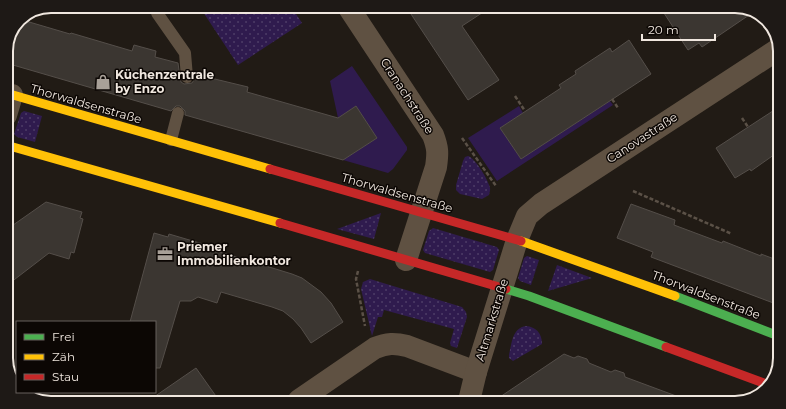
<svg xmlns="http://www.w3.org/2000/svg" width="786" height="409" font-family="Montserrat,sans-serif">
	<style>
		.grass { fill: url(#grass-dots) }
		.green { fill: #2f1b4e }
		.building { fill: #3b3631; stroke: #544e49 }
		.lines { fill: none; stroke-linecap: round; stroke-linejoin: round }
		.path { stroke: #5b5147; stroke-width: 2.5; stroke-dasharray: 4 2; stroke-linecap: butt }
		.lane { stroke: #5f5142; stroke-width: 12 }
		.street { stroke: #5f5142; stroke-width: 22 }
		.fast { stroke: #4caf50; stroke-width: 9 }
		.slow { stroke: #ffc107; stroke-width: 9 }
		.jam { stroke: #c62828; stroke-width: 9 }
		.labels { text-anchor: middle; stroke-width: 3; stroke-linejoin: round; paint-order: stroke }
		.poi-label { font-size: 12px; font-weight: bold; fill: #f0e7df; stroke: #0c0704; text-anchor: start }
		.street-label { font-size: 12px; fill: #f0e7df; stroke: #0c0704 }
		.rim { fill: none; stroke: #f0e7df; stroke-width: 2 }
	</style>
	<defs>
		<pattern id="grass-dots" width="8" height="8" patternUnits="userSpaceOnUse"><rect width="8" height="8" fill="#2f1b4e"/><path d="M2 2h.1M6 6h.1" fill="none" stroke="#4d3c67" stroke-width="1.8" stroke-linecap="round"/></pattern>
	</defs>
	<rect width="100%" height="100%" fill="#211b15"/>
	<g class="grass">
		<path d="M211 7 292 8 302 23 238 65 203 12Z"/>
		<path d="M24 111 42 116 35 142 17 137 14 134 21 113Z"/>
		<path d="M468 156C475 158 487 178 489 185 491 189 490 191 489 195L482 199 460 194 456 190V185L463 161 465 157Z"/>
		<path d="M381 213 374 239 337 229Z"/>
		<path d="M433 228 497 247 499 250 493 270 490 272 425 253 423 250 429 231Z"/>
		<path d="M527 256 539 260 531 285 520 281 518 278 524 258Z"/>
		<path d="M557 265 592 278 548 291Z"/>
		<path d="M370 279 462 307 466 312 467 317 457 348 451 346 450 343 454 329 384 310 382 317H378L372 336 361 289 363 282Z"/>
		<path d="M526 326C536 327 542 333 542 344L513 361 509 358V355C512 343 512 328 526 326Z"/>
	</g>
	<g class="green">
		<path d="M352 66 407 147V150L393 169 388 173 343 160 377 138 356 106 338 118 330 81Z"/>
		<path d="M610 101 613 105 497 181 468 138 519 106 523 113 500 128 521 159Z"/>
	</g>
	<g class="building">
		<path d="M407 8 488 9 462 26 499 80 468 100Z"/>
		<path d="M662 10 755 11 702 47 699 43 688 50Z"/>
		<path d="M19 19 70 34 71 33 132 51 134 45 156 51 155 57 178 63 180 78 181 82 184 84 192 83 194 80V74L248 87 247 92 338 118 356 106 377 138 343 160 185 115V111L180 106H176L171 111 6 63V49Z"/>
		<path d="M629 40 651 74 521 159 500 128 561 88 559 85 576 74 575 71 610 48 612 52Z"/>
		<path d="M779 107 778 152 751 171 750 169 735 178 716 148Z"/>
		<path d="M46 202 82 212 80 218 83 219 74 253 71 252 69 259 49 253 6 286V230Z"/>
		<path d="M631 204 675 220 674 225 722 243 723 241 761 256V254L777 260 776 304 651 257 653 252 617 238Z"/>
		<path d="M154 233 168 237 169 234 220 249V252L292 274 302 278 321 292 331 303 343 322 311 343 301 328 293 319 283 311 272 307 221 292 217 303 198 297 191 301H180L160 368H155V322H130Z"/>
		<path d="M564 354 574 358 578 356 587 359 589 363 611 372 615 370 624 373 625 377 687 400V403L494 401Z"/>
		<path d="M196 368 218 399H151Z"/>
	</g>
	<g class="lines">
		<g class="path">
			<path d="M515 96 525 111"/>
			<path d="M612 99 618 108"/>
			<path d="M742 118 748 127"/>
			<path d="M462 138 496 186"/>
			<path d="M633 191 732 234"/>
			<path d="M358 271 356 279 365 326"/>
		</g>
		<g class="lane">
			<path d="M157 13 185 53 187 77"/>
			<path d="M171 140 178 113"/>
		</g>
		<g class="street">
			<path d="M349 8 433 135C438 148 438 153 436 167L406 260"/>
			<path d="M6 115 12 95"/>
			<path d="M299 400 375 348C387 343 395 343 407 346L476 372"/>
			<path d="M469 401 476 372 517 240 527 216 541 204 780 48"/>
		</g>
		<g class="fast">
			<path d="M506 289 529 296 666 347"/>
			<path d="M675 296 776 335"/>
		</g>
		<g class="slow">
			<path d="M6 93 270 169"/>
			<path d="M6 145 280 223"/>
			<path d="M521 241 675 296"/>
		</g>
		<g class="jam">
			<path d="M270 169 521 241"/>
			<path d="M280 223 506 289"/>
			<path d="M666 347 769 385"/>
		</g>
	</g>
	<defs>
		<symbol id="shop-bare" viewBox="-9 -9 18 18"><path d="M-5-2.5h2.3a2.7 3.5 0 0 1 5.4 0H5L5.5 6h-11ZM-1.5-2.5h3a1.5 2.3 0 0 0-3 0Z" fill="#a8a098" stroke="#0c0704" stroke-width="2.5" paint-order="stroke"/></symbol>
		<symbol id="office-bare" viewBox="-9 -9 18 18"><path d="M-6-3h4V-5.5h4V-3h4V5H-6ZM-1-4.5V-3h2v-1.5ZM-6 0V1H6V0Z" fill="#a8a098" stroke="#0c0704" stroke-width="2.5" paint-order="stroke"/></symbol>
	</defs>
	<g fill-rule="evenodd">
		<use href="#shop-bare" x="92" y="71" width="22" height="22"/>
		<use href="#office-bare" x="154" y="243" width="22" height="22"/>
	</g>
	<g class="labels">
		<g class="poi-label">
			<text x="115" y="79">Küchenzentrale<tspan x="115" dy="14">by Enzo</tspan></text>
			<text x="177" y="251">Priemer<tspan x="177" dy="14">Immobilienkontor</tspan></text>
		</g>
		<g class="street-label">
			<text transform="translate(407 96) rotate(57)" y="4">Cranachstraße</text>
			<text transform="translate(86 104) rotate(16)" y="4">Thorwaldsenstraße</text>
			<text transform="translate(642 138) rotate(-33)" y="4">Canovastraße</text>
			<text transform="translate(397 193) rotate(16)" y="4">Thorwaldsenstraße</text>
			<text transform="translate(706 295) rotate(21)" y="4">Thorwaldsenstraße</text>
			<text transform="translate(492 320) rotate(-73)" y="4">Altmarkstraße</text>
		</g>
	</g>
	<path d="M0 0H786V409H0ZM51 13H735A38 38 0 0 1 773 51V358A38 38 0 0 1 735 396H51A38 38 0 0 1 13 358V51A38 38 0 0 1 51 13Z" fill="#1e1916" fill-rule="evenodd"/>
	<path class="rim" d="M51 13H735A38 38 0 0 1 773 51V358A38 38 0 0 1 735 396H51A38 38 0 0 1 13 358V51A38 38 0 0 1 51 13Z"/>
	<rect x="16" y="321" width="140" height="72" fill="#0c0704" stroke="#67615c"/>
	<rect x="24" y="334" width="20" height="6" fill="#4caf50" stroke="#67615c"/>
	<text x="52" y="341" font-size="12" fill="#f0e7df">Frei</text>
	<rect x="24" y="354" width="20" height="6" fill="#ffc107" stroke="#67615c"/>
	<text x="52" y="361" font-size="12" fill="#f0e7df">Zäh</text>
	<rect x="24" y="374" width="20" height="6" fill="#c62828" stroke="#67615c"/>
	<text x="52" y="381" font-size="12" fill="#f0e7df">Stau</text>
	<path d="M642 34v6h73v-6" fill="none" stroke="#f0e7df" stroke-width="2"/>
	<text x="648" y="34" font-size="12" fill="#f0e7df" stroke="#0c0704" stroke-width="3" paint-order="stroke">20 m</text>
</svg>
